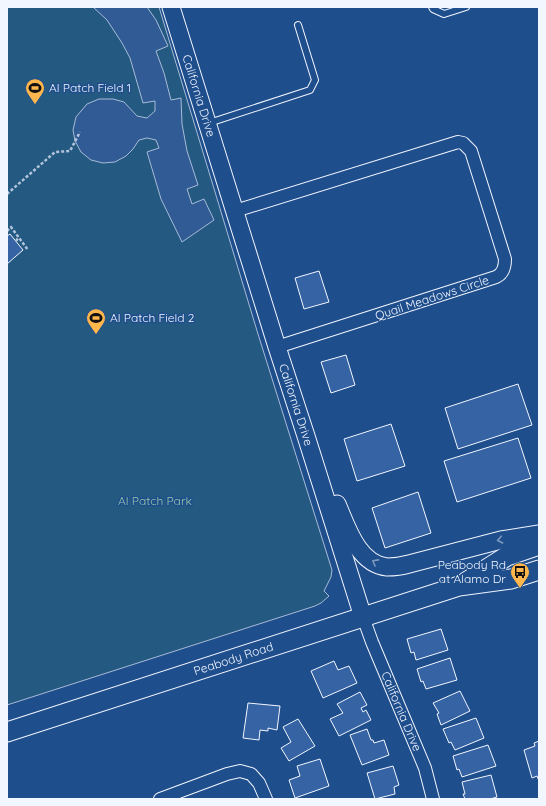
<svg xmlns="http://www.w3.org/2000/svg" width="546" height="806" font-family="Quicksand,sans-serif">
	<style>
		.green { fill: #245a82; stroke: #a8bbd7 }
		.parking { fill: #305b95; stroke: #a8bbd7 }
		.building { fill: #3563a3; stroke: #f2f6ff }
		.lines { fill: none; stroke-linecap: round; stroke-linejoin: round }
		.lane-casing { stroke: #f2f6ff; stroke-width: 8 }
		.street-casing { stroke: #f2f6ff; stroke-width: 14 }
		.secondary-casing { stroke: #f2f6ff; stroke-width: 19 }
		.primary-casing { stroke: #f2f6ff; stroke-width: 21 }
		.path { stroke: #b3c4dc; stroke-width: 2.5; stroke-dasharray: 3 2; stroke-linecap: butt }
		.lane { stroke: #1f4e8c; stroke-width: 6 }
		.street { stroke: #1f4e8c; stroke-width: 12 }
		.secondary { stroke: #1f4e8c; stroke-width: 17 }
		.primary { stroke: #1f4e8c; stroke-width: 19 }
		.oneway { stroke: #7e9ac0 }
		.labels { text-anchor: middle; stroke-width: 3; stroke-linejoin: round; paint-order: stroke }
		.poi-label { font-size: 12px; fill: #f2f6ff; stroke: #1f4e8c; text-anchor: start }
		.street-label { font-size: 12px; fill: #f2f6ff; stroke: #1f4e8c }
		.park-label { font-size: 12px; fill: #97c8a6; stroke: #1f4e8c }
	</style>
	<rect width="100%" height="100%" fill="#1f4e8c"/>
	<path class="green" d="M7 7H159L258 334 332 570 331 577 324 591 329 596 321 603 315 606 7 705Z"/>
	<path class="parking" d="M93 7H147L156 20 168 46 156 51 164 73 171 100 181 98 182 124 187 151 198 185 187 189 192 204 204 199 214 220 182 242 161 199 147 152 159 148 156 140 147 138 139 140 133 149 126 156 115 162 103 163 91 160 81 152 75 141 73 130 76 117 87 104 99 99H113L124 102 137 116 147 118 155 111V101L143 103 130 58 122 43 107 20Z"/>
	<g class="building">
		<path d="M10 234 23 250 7 264V236Z"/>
		<path d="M319 271 329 302 304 309 295 278Z"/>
		<path d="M346 355 355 385 331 393 321 362Z"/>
		<path d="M518 384 532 425 458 449 445 408Z"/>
		<path d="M391 424 405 466 357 481 344 439Z"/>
		<path d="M518 438 531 478 457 502 444 461Z"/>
		<path d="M418 492 431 533 385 548 372 508Z"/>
		<path d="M441 629 448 650 416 660 414 652 411 653 407 639Z"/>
		<path d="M450 658 457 680 426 689 423 681 421 682 417 669Z"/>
		<path d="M334 661 338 670 349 666 357 683 323 698 311 671Z"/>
		<path d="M460 691 470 711 441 725 437 714 439 713 433 703Z"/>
		<path d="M360 692 367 705 361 708 363 712 366 710 371 720 339 736 330 719 343 713 337 704Z"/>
		<path d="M248 703 280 706 277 730 268 728V731L260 730 259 740 243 738Z"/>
		<path d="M476 718 484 738 455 750 451 742 449 743 443 729Z"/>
		<path d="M298 719 315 746 289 761 281 748 291 742 283 727Z"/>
		<path d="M367 729 371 740H373L374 743 384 740 389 755 362 765 350 735Z"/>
		<path d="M539 741V781L537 776 532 778 524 750 535 746 534 743Z"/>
		<path d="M488 745 496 766 462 777 459 769 457 770 453 756Z"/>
		<path d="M320 759 329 786 295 798 289 780 300 776 297 766Z"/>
		<path d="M393 766 399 785 394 787 395 794 375 799 367 773Z"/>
		<path d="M491 775 497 797 490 799H465L463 794H465L462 782Z"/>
	</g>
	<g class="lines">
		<defs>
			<g id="lane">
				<path d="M432 7 433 9 444 14 466 7"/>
				<path d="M209 123 310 90 315 80 298 25"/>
			</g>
			<g id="street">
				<path d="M235 211 458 142 463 143 471 151 505 259C505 267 503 274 496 277L277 347"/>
				<path id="s1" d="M363 617 372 642 425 768 433 799"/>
				<path d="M160 799 227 774 240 771 251 774 259 783 266 799"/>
			</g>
			<g id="secondary">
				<path id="s2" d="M171 7 277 347 306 436 363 617"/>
				<path d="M337 504C347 527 358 564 387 567 395 567 402 566 409 564L501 540 539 534"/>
			</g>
			<g id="primary">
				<path d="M466 582 507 556 539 545"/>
				<path id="s3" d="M7 732 459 586 511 579 539 570"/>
			</g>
		</defs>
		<use href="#lane" class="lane-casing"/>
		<use href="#street" class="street-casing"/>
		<use href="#secondary" class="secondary-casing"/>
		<use href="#primary" class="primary-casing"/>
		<g class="path">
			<path d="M7 194 55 152 70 151 80 132"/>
			<path d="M7 231 11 227 28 250"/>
			<path d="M16 241 19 237"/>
		</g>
		<use href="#lane" class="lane"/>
		<use href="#street" class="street"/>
		<use href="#secondary" class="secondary"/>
		<use href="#primary" class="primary"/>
	</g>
	<defs><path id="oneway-chevron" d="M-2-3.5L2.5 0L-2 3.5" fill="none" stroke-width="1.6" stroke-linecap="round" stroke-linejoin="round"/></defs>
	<g class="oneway">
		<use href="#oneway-chevron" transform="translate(500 540) rotate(168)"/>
		<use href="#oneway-chevron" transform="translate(375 562) rotate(-151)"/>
	</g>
	<defs>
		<symbol id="stadium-pin" viewBox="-11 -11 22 30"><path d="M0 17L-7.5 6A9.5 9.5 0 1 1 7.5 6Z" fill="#ffb74d" stroke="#1f4e8c"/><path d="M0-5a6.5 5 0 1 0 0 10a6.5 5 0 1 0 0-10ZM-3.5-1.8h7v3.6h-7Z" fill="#111"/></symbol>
		<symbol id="bus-pin" viewBox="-11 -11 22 30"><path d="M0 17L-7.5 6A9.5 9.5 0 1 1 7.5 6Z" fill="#ffb74d" stroke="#1f4e8c"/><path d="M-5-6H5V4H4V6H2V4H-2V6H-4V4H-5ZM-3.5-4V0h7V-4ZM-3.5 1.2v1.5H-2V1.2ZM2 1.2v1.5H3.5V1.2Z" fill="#111"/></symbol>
	</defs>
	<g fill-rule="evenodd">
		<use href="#stadium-pin" x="24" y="77" width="22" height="30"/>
		<use href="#stadium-pin" x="85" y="307" width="22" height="30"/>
		<use href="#bus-pin" x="509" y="561" width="22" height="30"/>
	</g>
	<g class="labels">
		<g class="poi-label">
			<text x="49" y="92">Al Patch Field 1</text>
			<text x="110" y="322">Al Patch Field 2</text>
			<text x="506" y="569" text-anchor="end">Peabody Rd<tspan x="506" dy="14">at Alamo Dr</tspan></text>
		</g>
		<g class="street-label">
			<text dy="4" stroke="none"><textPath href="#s2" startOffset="93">California Drive</textPath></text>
			<text transform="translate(432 298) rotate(-18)" y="4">Quail Meadows Circle</text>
			<text dy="4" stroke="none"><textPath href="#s2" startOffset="417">California Drive</textPath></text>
			<text dy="4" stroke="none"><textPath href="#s3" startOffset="238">Peabody Road</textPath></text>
			<text dy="4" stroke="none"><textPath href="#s1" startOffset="102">California Drive</textPath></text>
		</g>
		<g class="park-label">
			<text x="155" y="505">Al Patch Park</text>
		</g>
	</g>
	<rect width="546" height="806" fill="none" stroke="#f2f6ff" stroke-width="16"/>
</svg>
